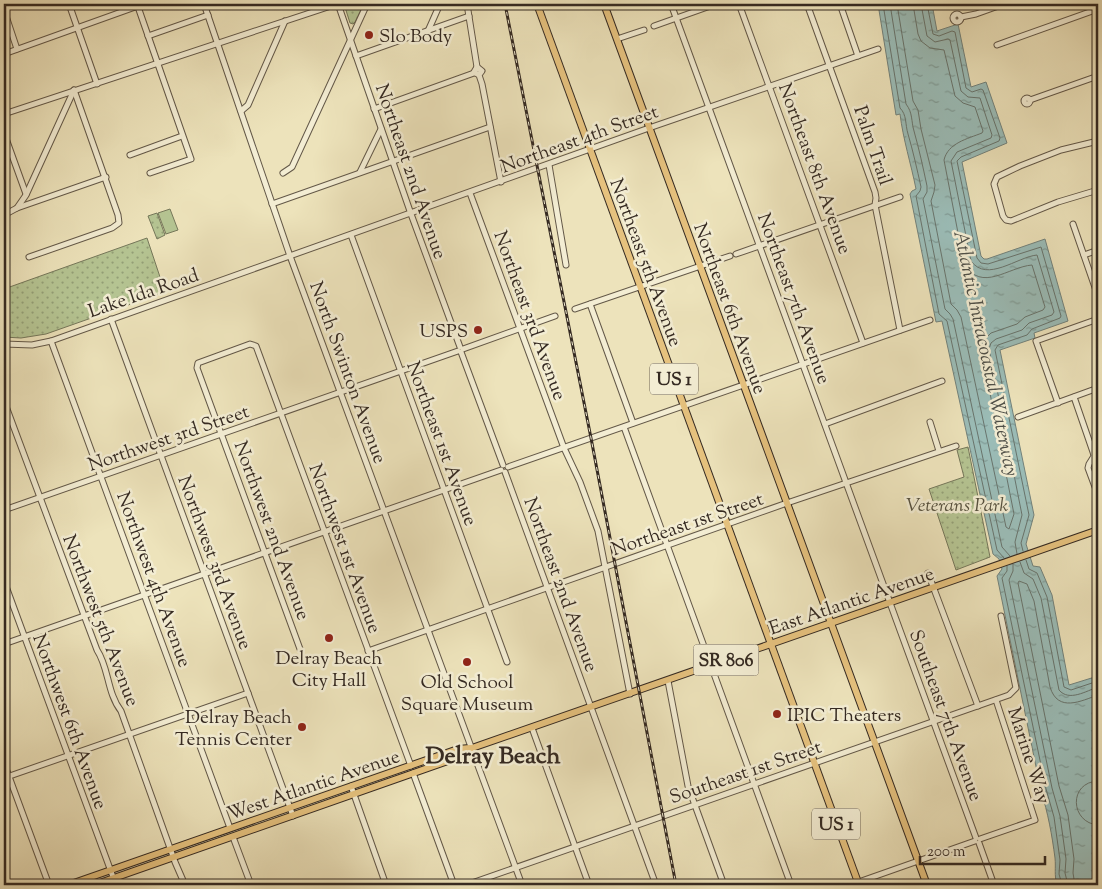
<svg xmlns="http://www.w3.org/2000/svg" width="1102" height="889" font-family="'Sorts Mill Goudy',serif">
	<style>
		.grass { fill: #b5c492; stroke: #75775a }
		.park { fill: url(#park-dots); stroke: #75775a }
		.water { fill: url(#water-ripples); stroke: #72827c }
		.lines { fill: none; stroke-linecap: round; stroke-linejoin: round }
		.shore { stroke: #68746d; stroke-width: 1 }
		.minor-casing { stroke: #635848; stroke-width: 7 }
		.major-casing { stroke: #352a22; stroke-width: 8 }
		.minor { stroke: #f3edd3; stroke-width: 5 }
		.major { stroke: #e6c27e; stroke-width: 6 }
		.rail-casing { stroke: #352a22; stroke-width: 3 }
		.rail { stroke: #f3edd3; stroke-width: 1; stroke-dasharray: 4; stroke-linecap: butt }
		.poi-dot { fill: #8f2418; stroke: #f3edd3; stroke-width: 2 }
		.labels { text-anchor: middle; stroke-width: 5; stroke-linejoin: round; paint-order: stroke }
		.shield { fill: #f3edd3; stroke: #6e6457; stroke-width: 1 }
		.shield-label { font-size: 18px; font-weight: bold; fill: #352a22 }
		.poi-label { font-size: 19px; fill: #352a22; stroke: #f3edd3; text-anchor: start }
		.street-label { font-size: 19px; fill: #352a22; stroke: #f3edd3 }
		.park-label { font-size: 19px; font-style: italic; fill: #55503e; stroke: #f3edd3 }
		.water-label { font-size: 20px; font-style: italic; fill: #4e4f48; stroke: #f3edd3 }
		.district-label { font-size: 24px; font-weight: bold; fill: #352a22; stroke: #f3edd3 }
	</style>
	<defs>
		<pattern id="park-dots" width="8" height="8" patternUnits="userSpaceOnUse" patternTransform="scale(1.25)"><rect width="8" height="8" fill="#b5c492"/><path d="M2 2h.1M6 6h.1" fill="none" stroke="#949f77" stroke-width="1.8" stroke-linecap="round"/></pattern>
		<pattern id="water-ripples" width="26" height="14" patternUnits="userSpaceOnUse" patternTransform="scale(1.25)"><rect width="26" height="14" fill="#9bbdb8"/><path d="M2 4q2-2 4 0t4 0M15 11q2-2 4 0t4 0" fill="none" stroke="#7f9a95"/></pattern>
	</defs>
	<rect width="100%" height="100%" fill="#ede3bb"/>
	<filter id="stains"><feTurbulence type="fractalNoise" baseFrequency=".004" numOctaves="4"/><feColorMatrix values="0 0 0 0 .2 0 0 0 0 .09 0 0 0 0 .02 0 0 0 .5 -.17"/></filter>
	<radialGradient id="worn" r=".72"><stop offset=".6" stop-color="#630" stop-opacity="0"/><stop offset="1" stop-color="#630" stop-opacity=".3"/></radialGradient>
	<path class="grass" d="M170 209 178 230 166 234 158 213Z"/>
	<g class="park">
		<path d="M344 4H364L355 22 353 24 350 23Z"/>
		<path d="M157 213 165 235 157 239 148 216Z"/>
		<path d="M147 238 165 292 46 334 21 338 4 337V289Z"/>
		<path d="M968 447 990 557 956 570 929 489 964 477 957 450Z"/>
	</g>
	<path class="water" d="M878 4H932L937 31 958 24 971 87 986 82 1007 143 962 162 981 256 984 259H987L1045 239 1068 321 1034 333 1035 338 1000 350 1034 515 1026 544 1033 566 1040 567 1052 595 1069 685 1098 676V799L1095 800 1098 818V885H1057C1054 875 1056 868 1055 858 1052 835 1048 813 1041 791L997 576 1002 569 999 559 993 554 942 321 936 322 910 194 912 191 916 189C911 164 903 139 900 114L896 115Z"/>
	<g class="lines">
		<g class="shore">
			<path d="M883 4 900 108C907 115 905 124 908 134 913 151 917 169 921 187L920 191 916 196 939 314 947 321 997 550 1004 558"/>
			<path d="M890 4 906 104C913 113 911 121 914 131 919 149 923 167 927 186V192L923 199 945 309 950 314 953 319 1002 547 1010 556"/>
			<path d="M897 4 913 101 918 110 921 129 935 185 934 192 931 201 951 304 957 310 961 317 1006 527 1009 529 1014 514 981 348 984 340 991 333 1017 324 1025 317 1043 310 1045 307 1032 265C1008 267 982 293 964 264L944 160C948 143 967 139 982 133L983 131 975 107 963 103 955 96 944 50 930 48 921 41 918 34 913 4"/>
			<path d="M921 4 927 36 935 42 948 39 950 40 961 91 968 97 980 98 992 135 991 138 957 152 951 161 971 261C987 283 1017 257 1037 255L1054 312 1052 315 1029 323 1022 330 996 339 991 343 989 349 1022 515 1015 542 1017 554"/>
			<path d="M927 4 933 34 939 36 952 31 955 32 966 88 972 92 981 89 983 90 1000 138 999 141 961 157 957 161 977 258 981 263 988 264 1041 247 1061 316 1060 318 1032 329 1027 335 998 345 995 350 1029 515 1021 543 1023 551"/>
			<path d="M1026 560 1029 569 1037 573 1047 597 1064 687 1071 690 1098 681"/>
			<path d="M1020 562 1024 573 1033 579 1041 598 1059 690C1069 702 1086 691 1098 687"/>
			<path d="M1013 564V571L1009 580 1052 788 1060 816 1066 859 1065 873 1068 885"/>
			<path d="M1007 566V571L1002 578 1046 789 1054 817 1060 860 1059 874 1062 885"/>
			<path d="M1098 781C1068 782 1070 823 1098 825"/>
			<path d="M1075 885 1073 873 1074 859 1068 815 1059 786 1018 583 1019 581 1027 584 1034 601 1050 687C1058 713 1081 701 1098 695"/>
		</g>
		<defs>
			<g id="minor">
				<path d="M69 4 97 84"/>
				<path d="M137 4 191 159 150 173"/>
				<path d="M204 4 290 256 522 885"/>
				<path d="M338 4 411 214 460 347"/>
				<path d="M467 4 477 67"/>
				<path d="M671 4 976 838"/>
				<path d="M739 4 863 343"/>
				<path d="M807 4 875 192 876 198 875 205 900 330"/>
				<path d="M840 4 858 56"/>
				<path d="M4 10 17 49"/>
				<circle cx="957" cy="18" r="4"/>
				<path d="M961 17 976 14 1004 4"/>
				<path d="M654 26 716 4"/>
				<path d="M428 31 440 4"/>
				<path d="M148 36 208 15"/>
				<path d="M617 39 644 30"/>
				<path d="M997 45 1098 9"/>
				<path d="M4 54 138 6"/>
				<path d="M356 56 469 16"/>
				<path d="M479 75 482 71 477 67 474 72 479 75 482 84 501 182"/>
				<circle cx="1027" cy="101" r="3"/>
				<path d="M1030 100 1098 76"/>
				<path d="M374 109 474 73"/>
				<path d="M241 111 248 105 285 21"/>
				<path d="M4 114 337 4"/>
				<path d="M4 133 26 194"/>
				<path d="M1098 141 1061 150 1020 166 997 177 994 184 1003 216 1006 220 1011 221 1058 202 1098 190"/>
				<path d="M130 155 182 136"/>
				<path d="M549 165 566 265"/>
				<path d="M360 172 381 129"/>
				<path d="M283 173 292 167 367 4"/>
				<path d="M470 193 564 448 580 482 598 531 630 694"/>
				<path d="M272 204 490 127"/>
				<path d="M17 208 106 177"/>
				<path d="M4 215 17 208 26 195 74 90"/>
				<path d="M1073 224 1098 296"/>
				<path d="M351 235 507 662"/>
				<path d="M736 254 900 197"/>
				<path d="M1084 255 1098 250"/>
				<path d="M29 257 112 228 119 223 118 215 74 90"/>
				<path d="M590 304 633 423"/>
				<path d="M575 309 730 256"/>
				<path d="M111 319 293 816"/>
				<path d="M51 341 230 828"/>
				<path d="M4 344 32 345 51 341 649 128 878 49"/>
				<path d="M463 349 555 316"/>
				<path d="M461 352 503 465"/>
				<path d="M1074 397 1093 452 1094 456 1089 464 1088 468 1098 495"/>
				<path d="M4 401 97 650C109 668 107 693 121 711L175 862 185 885"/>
				<path d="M1058 403 1036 341 1098 319"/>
				<path d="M1018 417 1098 388"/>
				<path d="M930 422 939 451"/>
				<path d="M825 424 942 381"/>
				<path d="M624 427 791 885"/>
				<path d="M508 467 930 320"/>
				<path d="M505 472 656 885"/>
				<path d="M4 510 458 351"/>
				<path d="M928 573 978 706"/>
				<path d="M4 581 116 885"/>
				<path d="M4 644 501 470"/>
				<path d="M300 649 197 368 198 363 250 344 256 346 411 766"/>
				<path d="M368 651 787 503 956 446"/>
				<path d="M668 681 688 786 724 885"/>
				<path d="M532 728 589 885"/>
				<path d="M4 763 49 885"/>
				<path d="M413 773 454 885"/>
				<path d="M4 778 248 693"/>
				<path d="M351 786 386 885"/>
				<path d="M233 837 251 885"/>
				<path d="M980 839 1035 820 996 700"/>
				<path d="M979 843 994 885"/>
				<path d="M466 885 1009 695 1016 688 1001 616"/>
				<path d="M850 885 975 841"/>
			</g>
			<g id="major">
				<path d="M537 4 859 885"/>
				<path d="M604 4 927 885"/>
				<path d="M68 885 458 749 470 748"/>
				<path d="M94 885 408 775 462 756 472 748 1098 530"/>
			</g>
		</defs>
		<use href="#minor" class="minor-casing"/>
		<use href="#major" class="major-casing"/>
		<use href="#minor" class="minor"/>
		<use href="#major" class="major"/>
		<defs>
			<path id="rail" d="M505 4 591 438 676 885"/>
		</defs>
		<use href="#rail" class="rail-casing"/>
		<use href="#rail" class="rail"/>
	</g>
	<g class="poi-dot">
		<circle cx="369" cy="35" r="5"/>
		<circle cx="478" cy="330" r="5"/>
		<circle cx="329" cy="638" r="5"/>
		<circle cx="467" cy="662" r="5"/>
		<circle cx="777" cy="714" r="5"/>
		<circle cx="302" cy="727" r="5"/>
	</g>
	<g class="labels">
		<g class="shield">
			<rect x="650" y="363.5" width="48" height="31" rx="4"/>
			<rect x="693.5" y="644.5" width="65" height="31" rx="4"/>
			<rect x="812" y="808.5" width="48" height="31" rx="4"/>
		</g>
		<g class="shield-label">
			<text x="674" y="385">US 1</text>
			<text x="726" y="666">SR 806</text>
			<text x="836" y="830">US 1</text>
		</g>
		<g class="poi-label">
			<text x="379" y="42">Slo Body</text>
			<text x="468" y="337" text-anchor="end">USPS</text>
			<text x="329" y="664" text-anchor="middle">Delray Beach<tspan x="329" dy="22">City Hall</tspan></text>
			<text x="467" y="688" text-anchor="middle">Old School<tspan x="467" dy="22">Square Museum</tspan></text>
			<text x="787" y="721">IPIC Theaters</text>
			<text x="292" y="723" text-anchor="end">Delray Beach<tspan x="292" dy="22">Tennis Center</tspan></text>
		</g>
		<g class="street-label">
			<text transform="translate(579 138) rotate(-20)" y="7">Northeast 4th Street</text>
			<text transform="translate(874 145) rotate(71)" y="7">Palm Trail</text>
			<text transform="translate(816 168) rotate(70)" y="7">Northeast 8th Avenue</text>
			<text transform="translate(412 171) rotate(71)" y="7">Northeast 2nd Avenue</text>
			<text transform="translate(647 262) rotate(70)" y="7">Northeast 5th Avenue</text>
			<text transform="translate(143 292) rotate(-19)" y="7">Lake Ida Road</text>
			<text transform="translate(795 298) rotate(70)" y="7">Northeast 7th Avenue</text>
			<text transform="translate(731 308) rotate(70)" y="7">Northeast 6th Avenue</text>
			<text transform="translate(531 315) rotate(70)" y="7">Northeast 3rd Avenue</text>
			<text transform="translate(349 372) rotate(70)" y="7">North Swinton Avenue</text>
			<text transform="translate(168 437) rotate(-19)" y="7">Northwest 3rd Street</text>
			<text transform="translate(443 443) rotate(70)" y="7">Northeast 1st Avenue</text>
			<text transform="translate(687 523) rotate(-19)" y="7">Northeast 1st Street</text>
			<text transform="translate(273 530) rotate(70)" y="7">Northwest 2nd Avenue</text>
			<text transform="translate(346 548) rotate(70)" y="7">Northwest 1st Avenue</text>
			<text transform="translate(216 562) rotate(70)" y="7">Northwest 3rd Avenue</text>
			<text transform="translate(155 579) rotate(70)" y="7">Northwest 4th Avenue</text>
			<text transform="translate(562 584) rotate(70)" y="7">Northeast 2nd Avenue</text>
			<text transform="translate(851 600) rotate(-19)" y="7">East Atlantic Avenue</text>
			<text transform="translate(102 620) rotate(69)" y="7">Northwest 5th Avenue</text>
			<text transform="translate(947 715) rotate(70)" y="7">Southeast 7th Avenue</text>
			<text transform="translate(71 721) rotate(70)" y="7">Northwest 6th Avenue</text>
			<text transform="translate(1030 755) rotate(72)" y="7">Marine Way</text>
			<text transform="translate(745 771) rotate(-19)" y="7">Southeast 1st Street</text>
			<text transform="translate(313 784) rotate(-19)" y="7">West Atlantic Avenue</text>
		</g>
		<g class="park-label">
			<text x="957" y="511">Veterans Park</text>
		</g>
		<g class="water-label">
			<text transform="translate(987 353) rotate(78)" y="7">Atlantic Intracoastal Waterway</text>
		</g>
		<g class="district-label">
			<text x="493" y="763">Delray Beach</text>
		</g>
	</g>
	<rect width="1102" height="889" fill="none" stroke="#ede3bb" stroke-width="20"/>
	<rect x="5" y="5" width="1092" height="879" fill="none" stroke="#352a22" stroke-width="2.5"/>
	<rect x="10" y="10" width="1082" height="869" fill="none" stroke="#352a22"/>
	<path d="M920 856v8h125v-8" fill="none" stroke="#352a22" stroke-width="2.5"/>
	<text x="927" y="856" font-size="15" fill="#352a22" stroke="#f3edd3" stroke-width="4" paint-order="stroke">200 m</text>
	<rect width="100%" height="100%" filter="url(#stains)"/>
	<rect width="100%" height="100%" fill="url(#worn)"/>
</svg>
